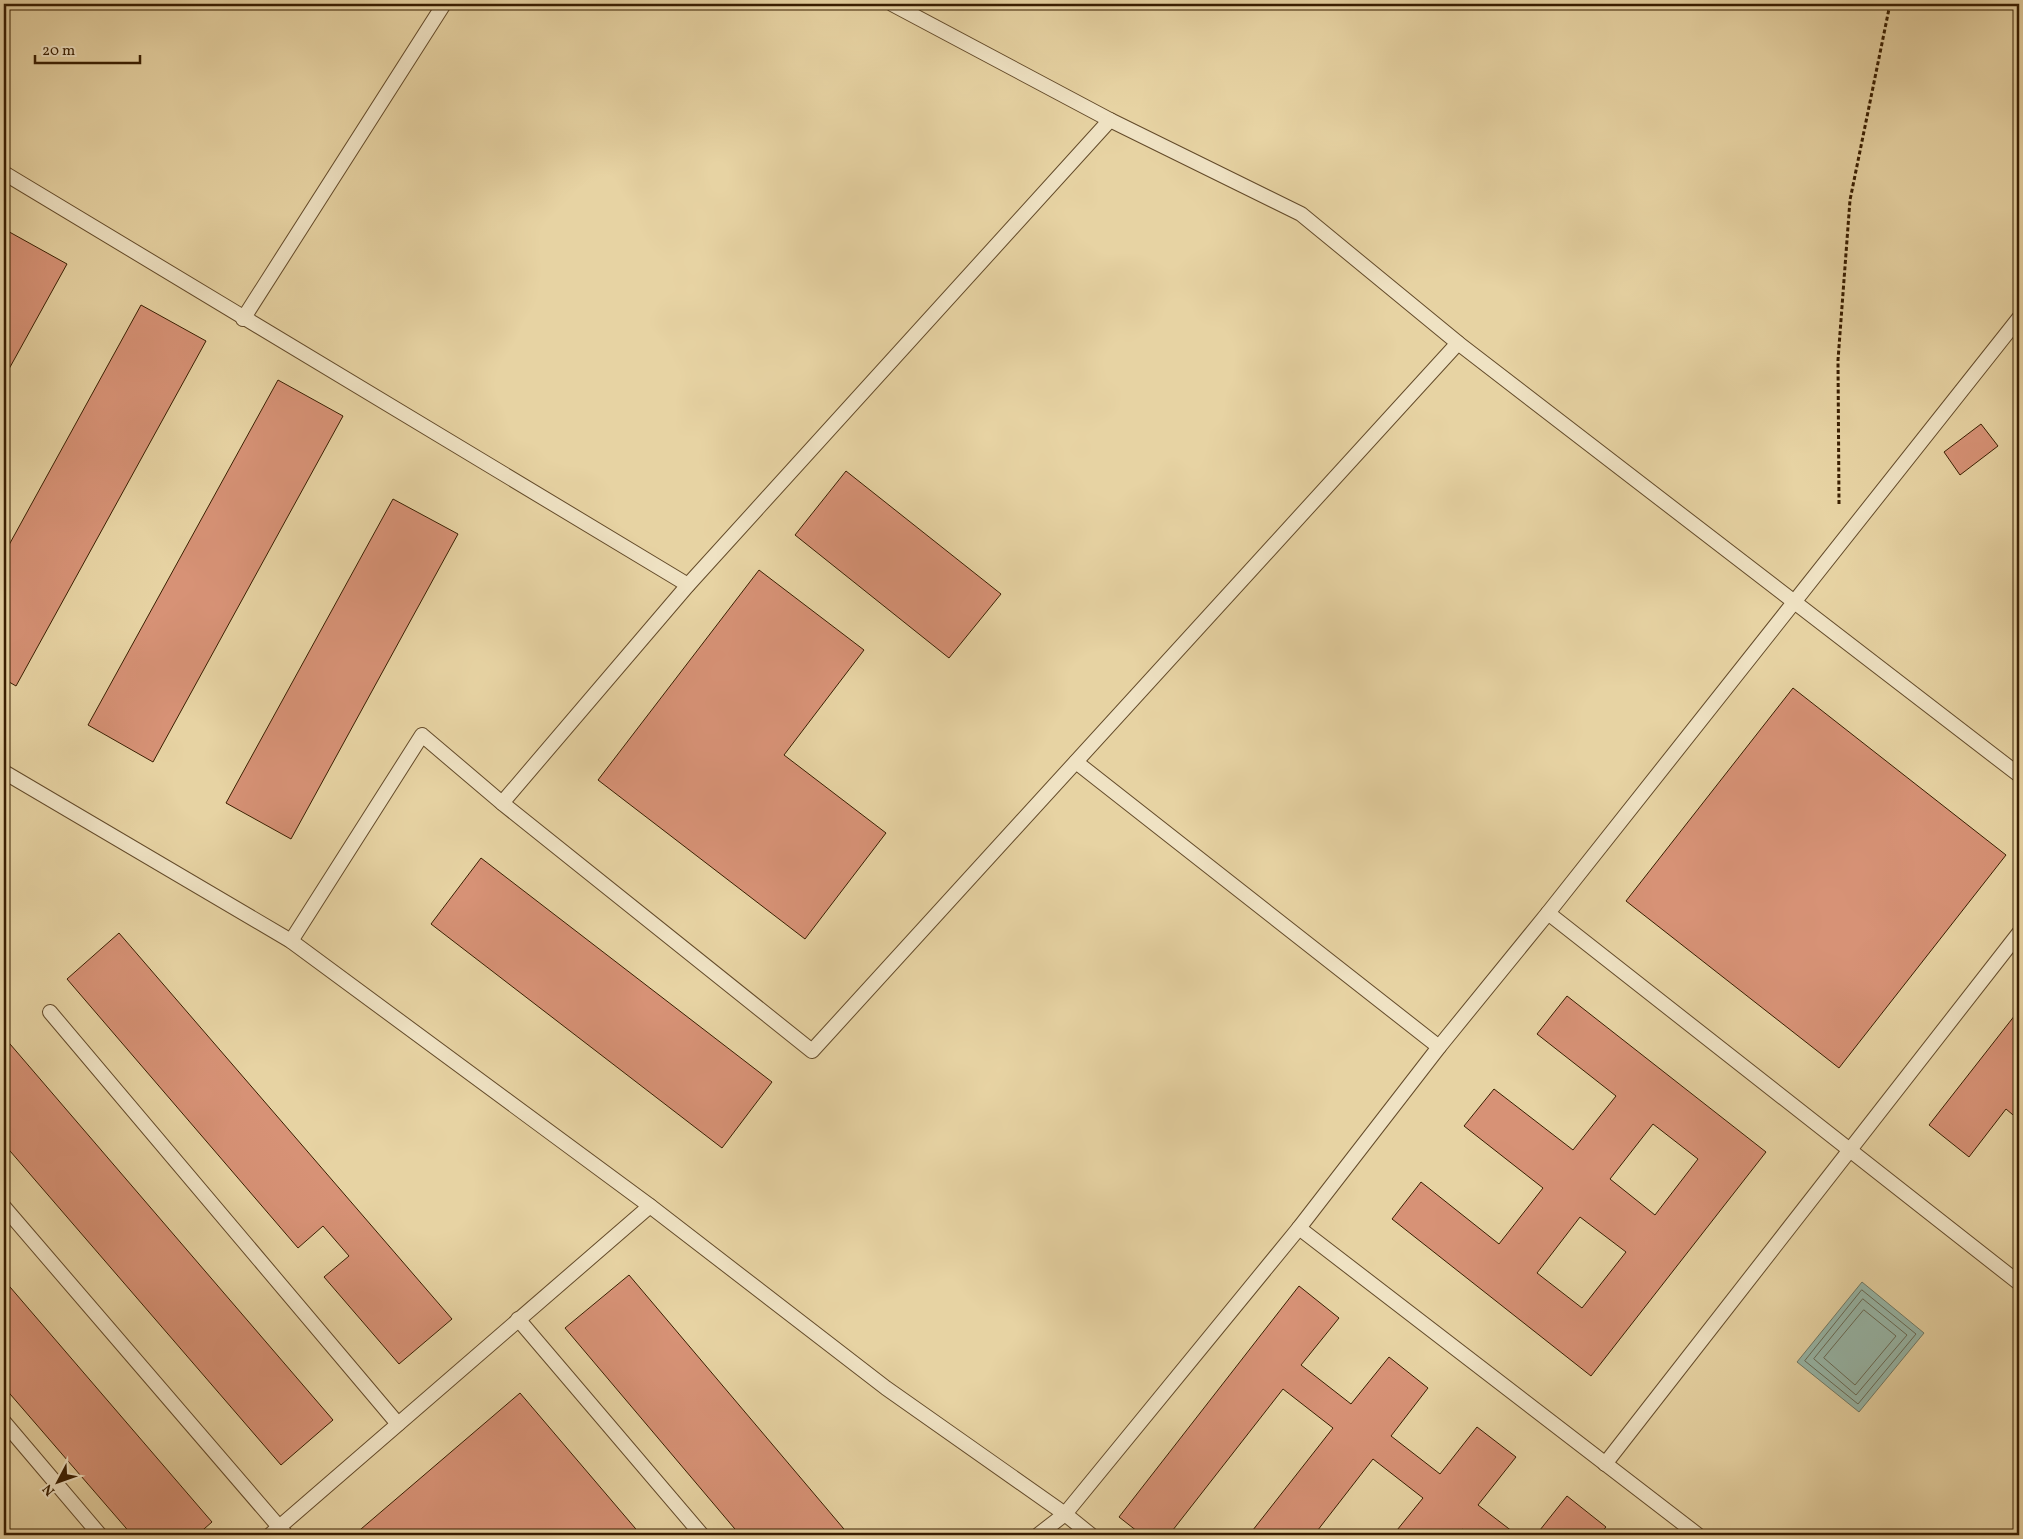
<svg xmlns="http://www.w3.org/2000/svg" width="2023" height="1539" font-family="Vollkorn,serif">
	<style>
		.water { fill: #97b7a9; stroke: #717a66 }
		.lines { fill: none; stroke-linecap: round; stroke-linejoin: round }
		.shore { stroke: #686a55; stroke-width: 1 }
		.building { fill: #d79276; stroke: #391e01; fill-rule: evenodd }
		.lane-casing { stroke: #644b2a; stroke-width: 16 }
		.path { stroke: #391e01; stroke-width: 3; stroke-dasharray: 4 2.5; stroke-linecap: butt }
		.lane { stroke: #efe2c3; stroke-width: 14 }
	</style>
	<rect width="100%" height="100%" fill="#e7d3a3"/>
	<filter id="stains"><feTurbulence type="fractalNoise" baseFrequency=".004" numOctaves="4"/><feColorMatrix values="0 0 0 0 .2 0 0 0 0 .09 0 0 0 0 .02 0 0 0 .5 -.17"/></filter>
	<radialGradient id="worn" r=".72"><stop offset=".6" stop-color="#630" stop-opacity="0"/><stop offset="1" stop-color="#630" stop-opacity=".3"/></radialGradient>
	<path class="water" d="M1862 1282 1924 1333 1859 1412 1797 1362Z"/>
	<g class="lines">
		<g class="shore">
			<path d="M1862 1290 1916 1334 1858 1404 1805 1361Z"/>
			<path d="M1863 1299 1907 1335 1856 1395 1814 1359Z"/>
			<path d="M1864 1310 1896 1336 1855 1385 1824 1358Z"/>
		</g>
	</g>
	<g class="building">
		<path d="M4 229 67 264 4 378Z"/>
		<path d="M141 305 206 341 16 686 4 679V554Z"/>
		<path d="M278 380 343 416 153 762 88 725Z"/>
		<path d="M1981 424 1998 446 1960 475 1944 452Z"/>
		<path d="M846 471 1001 594 949 658 795 535Z"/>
		<path d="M393 499 458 534 291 839 226 803Z"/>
		<path d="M759 570 864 650 784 755 886 833 805 939 598 780Z"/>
		<path d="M1793 688 2006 855 1839 1068 1626 901Z"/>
		<path d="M481 858 772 1082 722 1148 431 924Z"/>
		<path d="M119 933 452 1319 399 1364 324 1277 349 1256 323 1226 298 1248 67 979Z"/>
		<path d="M1567 996 1766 1152 1591 1376 1392 1219 1421 1182 1499 1244 1543 1188 1464 1126 1494 1089 1573 1150 1616 1096 1537 1034ZM1653 1124 1698 1159 1655 1215 1610 1179ZM1580 1217 1626 1252 1582 1308 1537 1273Z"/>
		<path d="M2019 1010V1120L2006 1109 1969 1157 1929 1125Z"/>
		<path d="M4 1037 333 1420 281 1465 4 1144Z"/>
		<path d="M629 1275 849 1535H740L565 1328Z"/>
		<path d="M4 1280 212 1522 197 1535H132L4 1387Z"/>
		<path d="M1299 1286 1339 1318 1301 1365 1351 1404 1389 1357 1428 1388 1391 1436 1440 1474 1477 1427 1516 1457 1478 1505 1517 1535H1470L1462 1529 1456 1535H1393L1423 1498 1373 1459 1314 1535H1249L1333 1428 1283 1389 1169 1535H1142L1119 1517Z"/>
		<path d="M520 1393 641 1535H354Z"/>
		<path d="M1567 1496 1606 1527 1599 1535H1536Z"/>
	</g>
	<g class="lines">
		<defs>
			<g id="lane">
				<path d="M892 4 1110 120 1301 214 1458 343 2019 775"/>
				<path d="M1110 120 688 585 502 803 812 1051 1458 343"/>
				<path d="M4 173 688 585"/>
				<path d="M243 319 444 4"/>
				<path d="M1076 762 1439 1047"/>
				<path d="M4 772 291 941 650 1206 886 1388 1065 1514 1091 1535"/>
				<path d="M1548 913 2019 1283"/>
				<path d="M291 941 422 735 502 803"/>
				<path d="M50 1012 398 1424"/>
				<path d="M4 1207 286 1535"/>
				<path d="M1299 1228 1698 1535"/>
				<path d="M518 1319 702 1535"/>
				<path d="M4 1422 100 1535"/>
				<path d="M1605 1464 2019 933"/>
				<path d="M270 1535 650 1206"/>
				<path d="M1038 1535 1065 1514 1299 1228 1439 1047 1548 913 2019 318"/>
			</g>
		</defs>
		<use href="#lane" class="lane-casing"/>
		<path class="path" d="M1839 504 1838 360 1850 200 1890 4"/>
		<use href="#lane" class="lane"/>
	</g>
	<rect width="2023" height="1539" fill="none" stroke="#e7d3a3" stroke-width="20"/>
	<rect x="5" y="5" width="2013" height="1529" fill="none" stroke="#391e01" stroke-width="2.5"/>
	<rect x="10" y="10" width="2003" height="1519" fill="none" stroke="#391e01"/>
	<g transform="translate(58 1482) rotate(229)" stroke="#efe2c3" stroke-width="4" paint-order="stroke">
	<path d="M0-4L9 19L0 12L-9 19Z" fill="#391e01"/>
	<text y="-8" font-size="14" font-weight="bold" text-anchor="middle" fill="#391e01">N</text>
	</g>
	<path d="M35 55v8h105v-8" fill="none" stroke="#391e01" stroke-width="2.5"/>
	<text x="42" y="55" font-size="15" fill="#391e01" stroke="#efe2c3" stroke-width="4" paint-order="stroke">20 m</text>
	<rect width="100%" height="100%" filter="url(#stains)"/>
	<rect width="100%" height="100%" fill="url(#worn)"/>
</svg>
